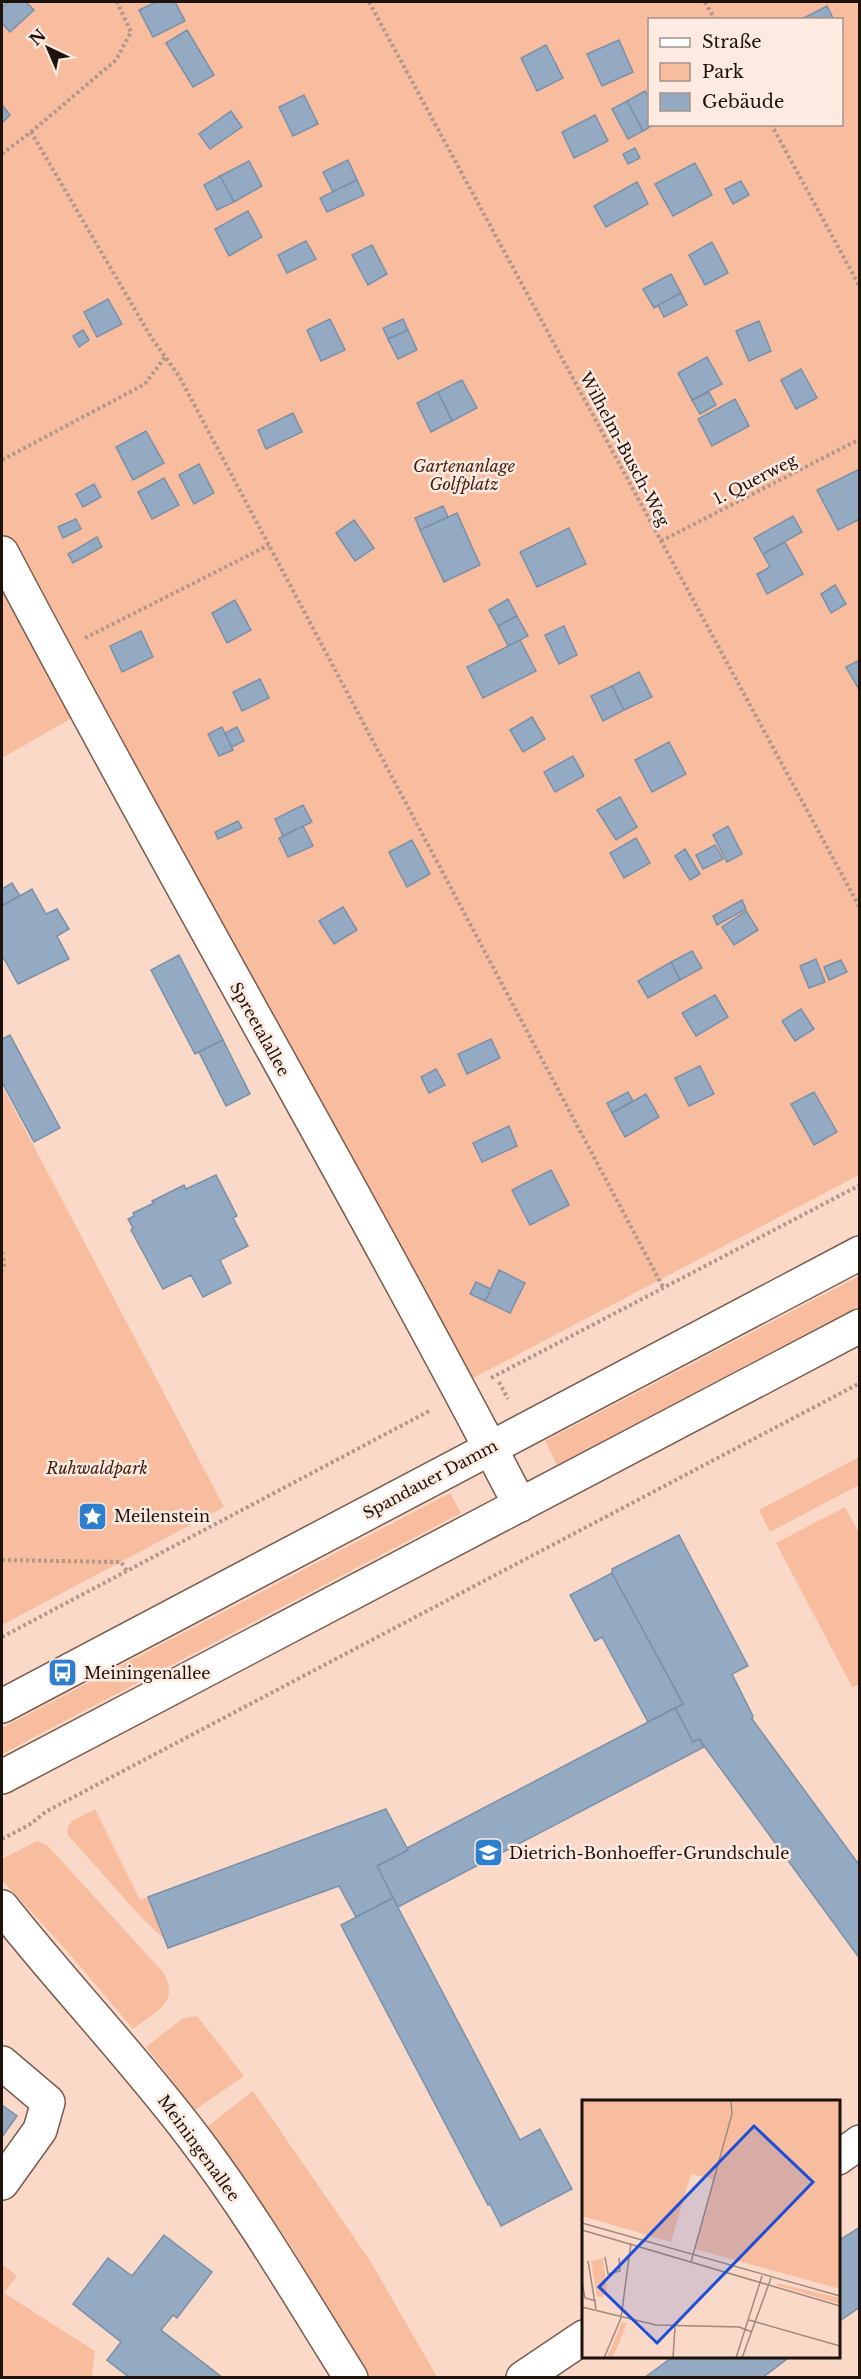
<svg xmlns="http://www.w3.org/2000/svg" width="861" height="2379" font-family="'Libre Baskerville',serif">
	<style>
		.green { fill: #f8bd9f; fill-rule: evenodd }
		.building { fill: #93aac2; stroke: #7a90a8; stroke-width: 1.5 }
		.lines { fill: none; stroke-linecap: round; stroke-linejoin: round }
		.minor-casing { stroke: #795c4e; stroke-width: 36 }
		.major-casing { stroke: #795c4e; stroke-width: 36 }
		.path { stroke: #b2978a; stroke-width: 4; stroke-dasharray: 3 3; stroke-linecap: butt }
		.minor { stroke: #fff; stroke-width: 33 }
		.major { stroke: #fff; stroke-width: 33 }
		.labels { text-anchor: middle; stroke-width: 5; stroke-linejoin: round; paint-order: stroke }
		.street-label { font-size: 16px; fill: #1d120c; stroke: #feeae0 }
		.park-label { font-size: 16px; font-style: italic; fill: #43210e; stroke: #feeae0 }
		.poi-label { font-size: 16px; fill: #1d120c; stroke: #feeae0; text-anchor: start }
		.inset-road { fill: none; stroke: #a2897d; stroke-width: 1.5 }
		.view { fill: #1d4ed8; fill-opacity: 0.15; stroke: #1d4ed8; stroke-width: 3 }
		.inset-edge { fill: none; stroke: #1d120c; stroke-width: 3 }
	</style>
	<rect width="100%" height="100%" fill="#fbd9c9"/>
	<g class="green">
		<path d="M2 2H859V1175L458 1386 84 711 2 758ZM650 20H842V124H650Z"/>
		<path d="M2 1086 224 1507 2 1625Z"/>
		<path d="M859 1276V1306L557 1465 545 1441Z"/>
		<path d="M859 1457V1485L770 1532 759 1510Z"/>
		<path d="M450 1493 461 1513 2 1754V1728Z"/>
		<path d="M845 1507 859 1533 860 1684 852 1687 776 1543Z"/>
		<path d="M95 1809 140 1900 148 1897 165 1940 139 1915 68 1835 67 1829 72 1821Z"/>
		<path d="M37 1841 47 1845 163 1972C181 2003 155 2012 133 2029L67 1951 2 1880V1859Z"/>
		<path d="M197 2016 244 2076 195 2110 146 2047 182 2019Z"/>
		<path d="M253 2091 371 2262 437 2377H371L287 2240 208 2126Z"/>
		<path d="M2 2264 17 2276 4 2293 95 2351 92 2375 95 2377H2Z"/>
	</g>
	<g class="building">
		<path d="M8 2H26L34 10 10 32 2 23V7Z"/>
		<path d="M156 2H175L185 21 153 37 139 10Z"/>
		<path d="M827 6 834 20H800Z"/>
		<path d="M187 30 214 75 193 87 166 43Z"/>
		<path d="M619 40 633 72 602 86 587 54Z"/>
		<path d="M546 45 563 78 537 91 521 58Z"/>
		<path d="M645 91 650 99V124H655L643 131 627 101Z"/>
		<path d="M304 95 318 124 293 136 279 107Z"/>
		<path d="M627 101 643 131 628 139 612 109Z"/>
		<path d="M2 105 10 115 2 123Z"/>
		<path d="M231 111 242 127 210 149 199 134Z"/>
		<path d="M595 115 608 141 574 158 562 132Z"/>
		<path d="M635 148 640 158 628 164 623 154Z"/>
		<path d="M348 160 357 180 333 192 323 172Z"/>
		<path d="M249 161 262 186 234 202 220 176Z"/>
		<path d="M695 163 712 195 673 216 655 184Z"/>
		<path d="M220 176 234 202 217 210 204 185Z"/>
		<path d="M357 180 364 195 327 212 320 198Z"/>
		<path d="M741 181 749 195 733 204 725 189Z"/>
		<path d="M637 182 648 204 606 227 594 206Z"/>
		<path d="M248 211 262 237 229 256 215 229Z"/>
		<path d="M306 241 316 259 287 273 278 255Z"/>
		<path d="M712 242 728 273 705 285 689 255Z"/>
		<path d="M372 245 387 274 368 285 352 255Z"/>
		<path d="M671 274 681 293 654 308 643 289Z"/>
		<path d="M681 293 687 305 664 317 658 305Z"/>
		<path d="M108 299 122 324 97 337 84 312Z"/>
		<path d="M330 319 345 350 321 361 307 330Z"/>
		<path d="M403 319 408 330 388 339 383 328Z"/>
		<path d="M759 321 771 351 749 361 736 331Z"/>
		<path d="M83 330 89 340 79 347 73 336Z"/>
		<path d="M408 330 417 350 398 359 388 339Z"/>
		<path d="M707 357 722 384 692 400 678 373Z"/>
		<path d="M801 369 817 398 796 409 781 380Z"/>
		<path d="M462 380 477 408 452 421 438 392Z"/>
		<path d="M438 392 452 421 431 432 417 403Z"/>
		<path d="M709 392 716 405 700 414 692 400Z"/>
		<path d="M735 399 749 426 712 446 698 419Z"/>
		<path d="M293 413 302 432 266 449 258 430Z"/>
		<path d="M146 431 164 463 133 480 116 447Z"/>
		<path d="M199 464 214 493 194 504 179 475Z"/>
		<path d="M860 469V519L838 530 817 490Z"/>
		<path d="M164 478 179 505 152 519 138 492Z"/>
		<path d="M94 484 101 497 83 507 76 494Z"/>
		<path d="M443 506 448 517 420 530 415 518Z"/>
		<path d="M457 513 480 565 444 582 420 530Z"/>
		<path d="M793 516 802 532 763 554 754 538Z"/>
		<path d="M76 519 81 529 63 538 58 527Z"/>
		<path d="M354 520 374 548 355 561 336 533Z"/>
		<path d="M569 528 586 564 537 587 520 552Z"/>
		<path d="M97 537 102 547 73 563 68 554Z"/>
		<path d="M785 542 803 574 767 594 757 574 770 567 763 554Z"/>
		<path d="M835 585 846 604 831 613 821 594Z"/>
		<path d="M508 599 517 616 498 626 489 610Z"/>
		<path d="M235 600 251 630 227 643 212 613Z"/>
		<path d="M517 616 528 636 508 646 498 626Z"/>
		<path d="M564 626 577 655 559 664 545 635Z"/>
		<path d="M141 631 153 657 122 672 110 646Z"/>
		<path d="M520 640 536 671 483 698 467 667Z"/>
		<path d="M860 660V691L846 667Z"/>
		<path d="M639 672 652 697 624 710 612 686Z"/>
		<path d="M260 679 269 698 242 711 233 692Z"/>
		<path d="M612 686 624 710 603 721 591 696Z"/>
		<path d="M532 717 545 739 523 752 510 730Z"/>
		<path d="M222 727 233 750 219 756 208 734Z"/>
		<path d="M237 727 244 741 232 747 225 733Z"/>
		<path d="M669 742 686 774 652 792 635 760Z"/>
		<path d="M573 756 584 776 555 792 544 772Z"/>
		<path d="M620 797 637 827 616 840 597 810Z"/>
		<path d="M303 805 312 822 283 836 275 819Z"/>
		<path d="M238 821 242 828 218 839 215 832Z"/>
		<path d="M303 826 313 846 288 857 279 838Z"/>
		<path d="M728 826 742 854 727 862 713 835Z"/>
		<path d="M636 838 650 863 624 878 610 853Z"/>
		<path d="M412 840 430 874 407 887 389 852Z"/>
		<path d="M715 845 723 859 703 869 696 855Z"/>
		<path d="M685 849 700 874 690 880 675 856Z"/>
		<path d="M12 883 20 896 2 906V889Z"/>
		<path d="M32 889 46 914 57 909 69 929 57 936 69 959 18 984 3 957 2 958V906Z"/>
		<path d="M742 900 746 909 717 925 713 916Z"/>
		<path d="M343 907 357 930 334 944 319 921Z"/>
		<path d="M746 911 758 930 734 945 722 927Z"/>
		<path d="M692 951 702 968 680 980 671 962Z"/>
		<path d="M179 955 223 1040 195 1054 151 970Z"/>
		<path d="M816 959 825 982 809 988 800 966Z"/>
		<path d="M841 960 847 972 829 980 824 967Z"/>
		<path d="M671 962 680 980 648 998 638 981Z"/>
		<path d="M715 995 728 1017 696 1036 682 1013Z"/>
		<path d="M801 1009 814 1029 795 1041 782 1021Z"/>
		<path d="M10 1035 60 1128 34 1142 2 1082V1039Z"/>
		<path d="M491 1039 500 1058 467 1074 458 1054Z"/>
		<path d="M223 1040 250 1094 226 1106 199 1052Z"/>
		<path d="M700 1066 714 1094 689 1106 675 1078Z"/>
		<path d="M436 1069 445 1085 429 1093 421 1077Z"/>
		<path d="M628 1092 633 1101 612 1113 607 1103Z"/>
		<path d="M814 1092 837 1132 814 1145 791 1104Z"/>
		<path d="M646 1094 659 1117 625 1137 612 1113Z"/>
		<path d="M509 1126 517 1146 482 1162 473 1143Z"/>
		<path d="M551 1170 569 1205 530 1225 512 1190Z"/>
		<path d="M216 1175 237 1216 233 1218 248 1246 220 1260 231 1283 203 1297 191 1275 163 1289 131 1230 133 1228 128 1219 134 1216 133 1213 154 1203 152 1201 184 1185 186 1189Z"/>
		<path d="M499 1270 525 1283 510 1313 485 1301Z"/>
		<path d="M476 1282 491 1289 485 1301 470 1294Z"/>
		<path d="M679 1535 748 1666 732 1674 753 1716 752 1719 860 1866V1959L699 1739 693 1742 675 1708 683 1704 612 1573V1569Z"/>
		<path d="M612 1573 683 1704 648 1722 602 1637 595 1641 570 1595Z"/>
		<path d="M675 1708 693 1742 699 1739 704 1747 398 1907 377 1866 408 1850 407 1848Z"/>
		<path d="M386 1809 408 1850 377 1866 393 1898 356 1917 339 1886 168 1948 148 1897Z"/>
		<path d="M393 1898 520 2140 540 2129 572 2189 501 2226 490 2204 488 2205 341 1925Z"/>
		<path d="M2 2105 17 2116 2 2137Z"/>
		<path d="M860 2227V2307L838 2322V2241Z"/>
		<path d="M164 2235 212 2272 177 2318 173 2315 161 2330 223 2378H130L107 2360 121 2342 73 2304 108 2258 132 2276Z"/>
		<path d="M674 2356H791L762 2378H644Z"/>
	</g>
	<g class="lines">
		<defs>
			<g id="minor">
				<path d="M2 553C170 873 353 1184 520 1505"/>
				<path d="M2 1907C63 1984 131 2055 191 2134 250 2211 299 2295 351 2378"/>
				<path d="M2 2063 48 2102 40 2130 2 2183"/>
				<path d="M838 2158 860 2142"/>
				<path d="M523 2378 584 2337"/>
			</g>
			<g id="major">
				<path d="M2 1706 860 1253"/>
				<path d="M2 1777 860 1326"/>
			</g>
		</defs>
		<use href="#minor" class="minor-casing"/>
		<use href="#major" class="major-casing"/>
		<g class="path">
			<path d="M369 2 860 908"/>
			<path d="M705 2 715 20"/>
			<path d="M771 124 860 287"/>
			<path d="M31 132 116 60 131 32 117 2"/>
			<path d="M2 154 31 132 151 337 179 376 664 1289"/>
			<path d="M2 460 145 384 165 357"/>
			<path d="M661 541 860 439"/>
			<path d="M85 638 269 545"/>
			<path d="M2 1252 4 1264 2 1271"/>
			<path d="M491 1378 860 1185"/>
			<path d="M499 1382 508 1399"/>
			<path d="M2 1560 121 1562 127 1571"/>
			<path d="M2 1637 431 1410"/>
			<path d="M2 1839 29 1825 47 1811 860 1383"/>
		</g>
		<use href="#minor" class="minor"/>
		<use href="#major" class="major"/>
	</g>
	<defs>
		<symbol id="sight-square" viewBox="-11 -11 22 22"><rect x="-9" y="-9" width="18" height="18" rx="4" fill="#2c7fce" stroke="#feeae0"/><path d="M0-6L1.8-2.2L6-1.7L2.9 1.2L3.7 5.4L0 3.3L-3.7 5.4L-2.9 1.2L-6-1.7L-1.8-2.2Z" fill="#fff"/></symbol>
		<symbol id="bus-square" viewBox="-11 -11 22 22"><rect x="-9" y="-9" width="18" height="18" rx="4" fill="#2c7fce" stroke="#feeae0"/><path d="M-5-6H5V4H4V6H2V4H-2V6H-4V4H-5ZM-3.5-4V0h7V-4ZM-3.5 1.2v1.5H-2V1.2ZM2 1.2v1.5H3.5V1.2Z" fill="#fff"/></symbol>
		<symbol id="school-square" viewBox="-11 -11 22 22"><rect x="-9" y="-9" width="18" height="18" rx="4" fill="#2c7fce" stroke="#feeae0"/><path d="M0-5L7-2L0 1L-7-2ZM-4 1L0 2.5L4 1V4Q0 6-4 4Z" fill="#fff"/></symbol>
	</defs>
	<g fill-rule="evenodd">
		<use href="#sight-square" x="76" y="1500" width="33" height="33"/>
		<use href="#bus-square" x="46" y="1656" width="33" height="33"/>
		<use href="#school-square" x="472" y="1836" width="33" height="33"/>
	</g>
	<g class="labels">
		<g class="street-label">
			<text transform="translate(625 449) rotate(62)" y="6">Wilhelm-Busch-Weg</text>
			<text transform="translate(755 479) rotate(-27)" y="6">1. Querweg</text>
			<text transform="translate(260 1029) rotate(61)" y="6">Spreetalallee</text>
			<text transform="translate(430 1479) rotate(-28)" y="6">Spandauer Damm</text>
			<text transform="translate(199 2148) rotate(54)" y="6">Meiningenallee</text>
		</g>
		<g class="park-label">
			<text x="464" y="472">Gartenanlage<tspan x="464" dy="18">Golfplatz</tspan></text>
			<text x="97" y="1474">Ruhwaldpark</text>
		</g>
		<g class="poi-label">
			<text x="114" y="1522">Meilenstein</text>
			<text x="84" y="1679">Meiningenallee</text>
			<text x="509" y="1859">Dietrich-Bonhoeffer-Grundschule</text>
		</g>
	</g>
	<g transform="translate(582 2100)">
		<rect width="258" height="258" fill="#fbd9c9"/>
		<path d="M0 0H258V189L113 149 131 79 109 74 89 142 0 116ZM21 158 25 191 20 197 15 196 9 161ZM195 183 258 198V204L194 185ZM40 222 45 223 38 241 30 258H25Z" fill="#f8bd9f"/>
		<path class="inset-road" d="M0 123 258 196M0 130 258 206M23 157 26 174 38 171 37 158M6 161 14 209M109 162 150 14 149 0M0 182 3 198 14 201M0 207 74 225 157 227 170 232M167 220 258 246M22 258 39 218 49 143M91 258 93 227M154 258 180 176M160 258 189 178"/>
		<path class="view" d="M172 26 231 82 75 243 17 187Z"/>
		<rect width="258" height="258" class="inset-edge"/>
	</g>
	<rect width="861" height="2379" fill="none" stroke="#1d120c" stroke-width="6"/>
	<rect x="648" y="18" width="195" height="108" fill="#feeae0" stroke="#a4948b" stroke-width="1.5"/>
	<rect x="660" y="38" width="30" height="9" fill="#ffffff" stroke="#a4948b" stroke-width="1.5"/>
	<text x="702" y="48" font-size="18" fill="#1d120c">Straße</text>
	<rect x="660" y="63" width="30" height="18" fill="#f8bd9f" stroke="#a4948b" stroke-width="1.5"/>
	<text x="702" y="78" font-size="18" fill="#1d120c">Park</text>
	<rect x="660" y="93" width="30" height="18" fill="#93aac2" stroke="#a4948b" stroke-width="1.5"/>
	<text x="702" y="108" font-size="18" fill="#1d120c">Gebäude</text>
	<g transform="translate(48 48) rotate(316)" stroke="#feeae0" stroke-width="4.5" paint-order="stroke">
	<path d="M0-4.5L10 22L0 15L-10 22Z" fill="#1d120c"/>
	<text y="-9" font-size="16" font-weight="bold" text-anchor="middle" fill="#1d120c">N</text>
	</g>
</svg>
